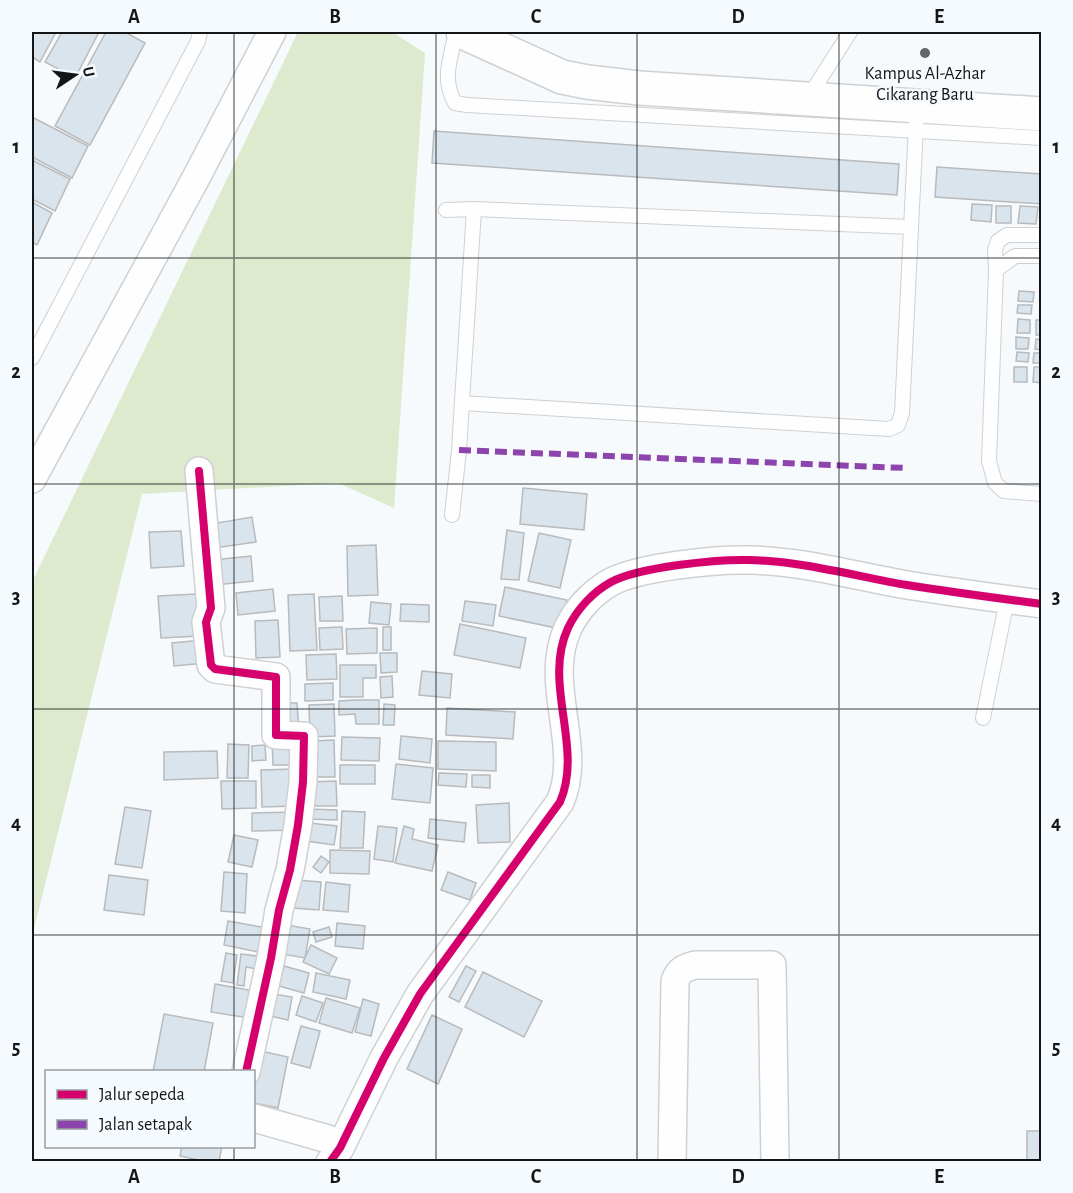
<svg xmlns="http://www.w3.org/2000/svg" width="1073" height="1193" font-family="'Alegreya Sans',sans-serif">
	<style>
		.green { fill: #deeace }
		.building { fill: #dae4ed; stroke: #b8babc; stroke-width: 1.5 }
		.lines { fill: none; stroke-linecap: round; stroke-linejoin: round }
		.service-casing { stroke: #ced0d2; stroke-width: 16 }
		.minor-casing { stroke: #ced0d2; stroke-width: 30 }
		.tertiary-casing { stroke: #ced0d2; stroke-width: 36 }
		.service { stroke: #fefeff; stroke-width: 14 }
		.minor { stroke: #fefeff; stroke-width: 27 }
		.tertiary { stroke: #fefeff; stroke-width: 33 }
		.quiet { stroke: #8e44ad; stroke-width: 6; stroke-dasharray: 12 6; stroke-linecap: butt }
		.cycleway-casing { stroke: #f5fafe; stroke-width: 11 }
		.cycleway { stroke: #d6006c; stroke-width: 8 }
		.grid { fill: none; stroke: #131516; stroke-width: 1.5; stroke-opacity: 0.55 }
		.poi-dot { fill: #636566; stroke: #f5fafe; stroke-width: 2 }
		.labels { text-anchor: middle; stroke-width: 5; stroke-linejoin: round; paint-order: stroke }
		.poi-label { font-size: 18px; fill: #131516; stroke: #f5fafe }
		.neatline { fill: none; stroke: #131516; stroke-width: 2 }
		.grid-label { font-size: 20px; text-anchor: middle; font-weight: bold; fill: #131516 }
	</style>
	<rect width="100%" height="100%" fill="#f7fafc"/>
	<path class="green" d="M298 32H392L425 53 394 508 338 483 142 494 32 937V582Z"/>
	<g class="building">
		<path d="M32 32H56L40 62 32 57Z"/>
		<path d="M62 32H99L75 78 45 62Z"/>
		<path d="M106 32H125L145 43 90 145 55 126Z"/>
		<path d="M32 117 88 146 72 178 32 157Z"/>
		<path d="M434 131 899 164 897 195 432 163Z"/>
		<path d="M32 160 70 179 55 211 32 199Z"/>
		<path d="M937 167 1042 174V204L935 197Z"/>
		<path d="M32 202 52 213 37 245 32 242Z"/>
		<path d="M972 204 992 205 991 222 971 220Z"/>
		<rect x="996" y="206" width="15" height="17"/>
		<path d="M1020 206 1038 207 1036 224 1018 223Z"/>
		<path d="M1019 291 1034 292 1033 302 1018 301Z"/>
		<path d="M1018 305H1032L1031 314 1017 313Z"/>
		<path d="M1018 319 1030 320V333H1017Z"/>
		<rect x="1036" y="320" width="6" height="15"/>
		<path d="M1016 337 1029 338 1028 349H1016Z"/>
		<path d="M1036 339 1042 340V350L1035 349Z"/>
		<path d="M1017 352 1029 353 1028 362 1016 361Z"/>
		<path d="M1034 353H1042V363H1033Z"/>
		<rect x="1014" y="367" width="13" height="15"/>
		<path d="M1034 367H1042V383L1033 382Z"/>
		<path d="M523 488 587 494 584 530 520 524Z"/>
		<path d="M252 517 256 542 215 548 211 524Z"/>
		<path d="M507 530 524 533 519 580 501 579Z"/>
		<path d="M181 531 184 566 151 568 149 532Z"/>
		<path d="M539 533 571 540 560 588 528 581Z"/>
		<path d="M376 545 378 595 348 596 347 546Z"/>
		<path d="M251 556 253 581 215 585 213 560Z"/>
		<path d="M505 587 567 600 561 629 499 616Z"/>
		<path d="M273 589 275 611 238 615 236 593Z"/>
		<path d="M196 594 199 636 161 638 158 596Z"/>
		<path d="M314 594 317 650 290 651 288 595Z"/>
		<path d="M342 596 343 621H320L319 597Z"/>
		<path d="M465 601 496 605 493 626 462 621Z"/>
		<path d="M371 602 391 604 389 625 369 623Z"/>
		<path d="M401 604 429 605V622L400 621Z"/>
		<path d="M278 620 280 657 256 658 255 621Z"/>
		<path d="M460 624 526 638 520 668 454 655Z"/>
		<path d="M342 627 343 649 320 650 319 628Z"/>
		<rect x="383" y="627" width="8" height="23"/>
		<path d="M377 628V653L347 654 346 629Z"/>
		<path d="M202 640 205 663 174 666 172 643Z"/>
		<path d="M380 653H397V672L381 673Z"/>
		<path d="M336 654 337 679 307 680 306 655Z"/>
		<path d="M340 665H376V678H363V697H340Z"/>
		<path d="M422 671 452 674 450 698 419 695Z"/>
		<path d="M392 676 393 697 381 698 380 677Z"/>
		<path d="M333 683V700L305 701V684Z"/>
		<path d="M355 700H379V724H356L355 714 339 715V701Z"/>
		<path d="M278 703H297L299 731 279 730Z"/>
		<path d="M334 704 335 736 310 737 309 705Z"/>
		<path d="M384 704 395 705 394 725H383Z"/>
		<path d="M447 708 515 712 513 739 446 735Z"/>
		<path d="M401 736 432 739 430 763 399 759Z"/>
		<path d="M342 737 380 738 379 761 341 760Z"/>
		<path d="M297 740 298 765H273L272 741Z"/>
		<path d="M334 740 335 777H313L312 741Z"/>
		<path d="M438 741 496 742V771L438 769Z"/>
		<path d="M228 744 249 745 248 778H227Z"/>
		<path d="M265 745 266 760 252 761V746Z"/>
		<path d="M217 751 218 778 164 780V752Z"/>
		<path d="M396 764 433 768 430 803 392 799Z"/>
		<rect x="340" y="765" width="35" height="19"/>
		<path d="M293 769 294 806 262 807 261 770Z"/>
		<path d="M439 773 467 774 466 787 438 785Z"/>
		<path d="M472 775H490V788L472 787Z"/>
		<path d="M221 781H256V808L222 809Z"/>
		<path d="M336 781 337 806H312L311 782Z"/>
		<path d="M509 803 510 842 478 843 476 805Z"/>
		<path d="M125 807 151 811 142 868 115 864Z"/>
		<path d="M308 809 337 810V820L308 819Z"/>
		<path d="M342 811 365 812 363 848H340Z"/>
		<path d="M293 812V830L252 831V813Z"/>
		<path d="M430 819 466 823 464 842 428 838Z"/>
		<path d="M309 823 337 826 334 845 306 841Z"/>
		<path d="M378 826 397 828 393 862 374 859Z"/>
		<path d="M404 826 414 829 412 839 438 845 432 871 395 863Z"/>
		<path d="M234 835 258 840 252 867 228 862Z"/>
		<path d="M330 850 370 851 369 874 330 873Z"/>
		<path d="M321 856 329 862 321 873 313 867Z"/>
		<path d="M224 872 247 874 245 913 221 911Z"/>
		<path d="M448 872 476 883 470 900 441 890Z"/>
		<path d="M109 875 148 880 144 915 104 910Z"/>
		<path d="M296 880 321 882 319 910 293 908Z"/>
		<path d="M326 882 350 885 348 912 323 910Z"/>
		<path d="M228 921 267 928 263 953 224 945Z"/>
		<path d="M337 923 365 926 363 949 335 946Z"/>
		<path d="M281 924 310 929 305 958 276 953Z"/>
		<path d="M329 927 332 937 316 942 313 932Z"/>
		<path d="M311 945 337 958 329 974 303 962Z"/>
		<path d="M226 953 237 955 233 983 221 981Z"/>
		<path d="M241 954 265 957 263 970 246 967 244 986 237 985Z"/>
		<path d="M284 966 309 973 304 993 279 986Z"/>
		<path d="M466 966 476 971 459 1002 449 997Z"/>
		<path d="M483 972 542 1001 524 1037 465 1007Z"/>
		<path d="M316 973 350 980 346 999 313 992Z"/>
		<path d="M215 984 260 992 255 1019 211 1012Z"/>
		<path d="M274 994 292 997 288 1020 270 1016Z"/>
		<path d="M302 996 323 1003 316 1022 296 1015Z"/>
		<path d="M326 998 360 1008 352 1033 319 1023Z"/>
		<path d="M363 999 379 1004 371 1036 355 1032Z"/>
		<path d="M164 1014 213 1023 204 1072H153Z"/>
		<path d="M432 1015 462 1029 438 1084 407 1069Z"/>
		<path d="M301 1026 320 1031 310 1068 291 1063Z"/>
		<path d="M261 1051 288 1057 278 1108 254 1103V1090Z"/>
		<rect x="1027" y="1131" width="15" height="30"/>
		<path d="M182 1146H222L219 1162H207L180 1156Z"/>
	</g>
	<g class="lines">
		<defs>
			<g id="service">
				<path d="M456 32C451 58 441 78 455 103L467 105 1042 138"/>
				<path d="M808 98 850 32"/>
				<path d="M446 210 474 209 911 227"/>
				<path d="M1042 235H1007L998 241 995 250 996 270 989 461 995 483 1004 491 1042 494"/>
				<path d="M996 270 1015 256H1042"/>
				<path d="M32 358 198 41 200 32"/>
				<path d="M462 403 889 429 898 425 902 413 917 105"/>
				<path d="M452 515 459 450 474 209"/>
				<path d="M983 718 1007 600"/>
			</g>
			<g id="minor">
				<path d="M199 471 211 608 206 622 211 665 215 669 276 677V735L304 736 303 782 298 825 290 870 279 910 271 958 246 1072"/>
				<path d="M32 479 197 176 272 32"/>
				<path d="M254 1118 328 1139 340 1148"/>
				<path d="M330 1162 340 1148 384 1058 420 994 560 802C584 747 542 684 568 628 577 609 593 592 611 582 639 567 717 559 749 560 802 561 855 576 907 585 951 592 996 598 1042 604"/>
				<path d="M672 1162 675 981C679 970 684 968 695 965H772L775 1162"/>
			</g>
			<path id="tertiary" d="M463 32 562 77 587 82 639 88 1042 114"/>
		</defs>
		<use href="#service" class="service-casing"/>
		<use href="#minor" class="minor-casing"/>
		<use href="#tertiary" class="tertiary-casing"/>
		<use href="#service" class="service"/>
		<use href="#minor" class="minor"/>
		<use href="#tertiary" class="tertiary"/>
		<path class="quiet" d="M459 450 906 468"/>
		<defs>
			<g id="cycleway">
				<path d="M199 471 211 608 206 622 211 665 215 669 276 677V735L304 736 303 782 298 825 290 870 279 910 271 958 246 1072"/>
				<path d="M330 1162 340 1148 384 1058 420 994 560 802C584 747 542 684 568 628 577 609 593 592 611 582 639 567 717 559 749 560 802 561 855 576 907 585 951 592 996 598 1042 604"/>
			</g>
		</defs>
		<use href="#cycleway" class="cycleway-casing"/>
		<use href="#cycleway" class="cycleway"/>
	</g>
	<path class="grid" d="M234 32V1072M436 32V1162M637 32V1162M839 32V1162M32 258H1042M32 484H1042M32 709H1042M32 935H1042M234 1146V1162"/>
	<circle class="poi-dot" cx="925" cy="53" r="6"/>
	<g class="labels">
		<g class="poi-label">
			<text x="925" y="79">Kampus Al-Azhar<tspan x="925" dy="21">Cikarang Baru</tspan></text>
		</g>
	</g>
	<rect width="1073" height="1193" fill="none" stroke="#f5fafe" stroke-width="66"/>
	<rect x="45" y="1070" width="210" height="78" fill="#f5fafe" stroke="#9b9ea1" stroke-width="1.5"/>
	<rect x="57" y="1090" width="30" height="9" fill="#d6006c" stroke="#9b9ea1" stroke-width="1.5"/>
	<text x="99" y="1100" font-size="18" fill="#131516">Jalur sepeda</text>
	<rect x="57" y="1120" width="30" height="9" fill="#8e44ad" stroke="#9b9ea1" stroke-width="1.5"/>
	<text x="99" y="1130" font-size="18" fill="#131516">Jalan setapak</text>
	<g transform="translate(75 75) rotate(77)" stroke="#f5fafe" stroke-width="4.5" paint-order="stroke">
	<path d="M0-4.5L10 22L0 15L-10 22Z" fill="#131516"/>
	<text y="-9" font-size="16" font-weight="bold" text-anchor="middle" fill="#131516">U</text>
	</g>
	<rect x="33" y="33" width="1007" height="1127" class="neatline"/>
	<g class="grid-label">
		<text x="134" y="23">A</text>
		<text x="335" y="23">B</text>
		<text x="536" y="23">C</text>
		<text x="738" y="23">D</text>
		<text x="939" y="23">E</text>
		<text x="16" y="153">1</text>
		<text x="1056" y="153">1</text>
		<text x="16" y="378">2</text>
		<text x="1056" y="378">2</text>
		<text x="16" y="603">3</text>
		<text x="1056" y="603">3</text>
		<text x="16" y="829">4</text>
		<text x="1056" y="829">4</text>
		<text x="16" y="1054">5</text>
		<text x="1056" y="1054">5</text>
		<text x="134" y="1183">A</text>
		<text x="335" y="1183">B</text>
		<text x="536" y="1183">C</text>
		<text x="738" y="1183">D</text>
		<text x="939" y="1183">E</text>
	</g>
</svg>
